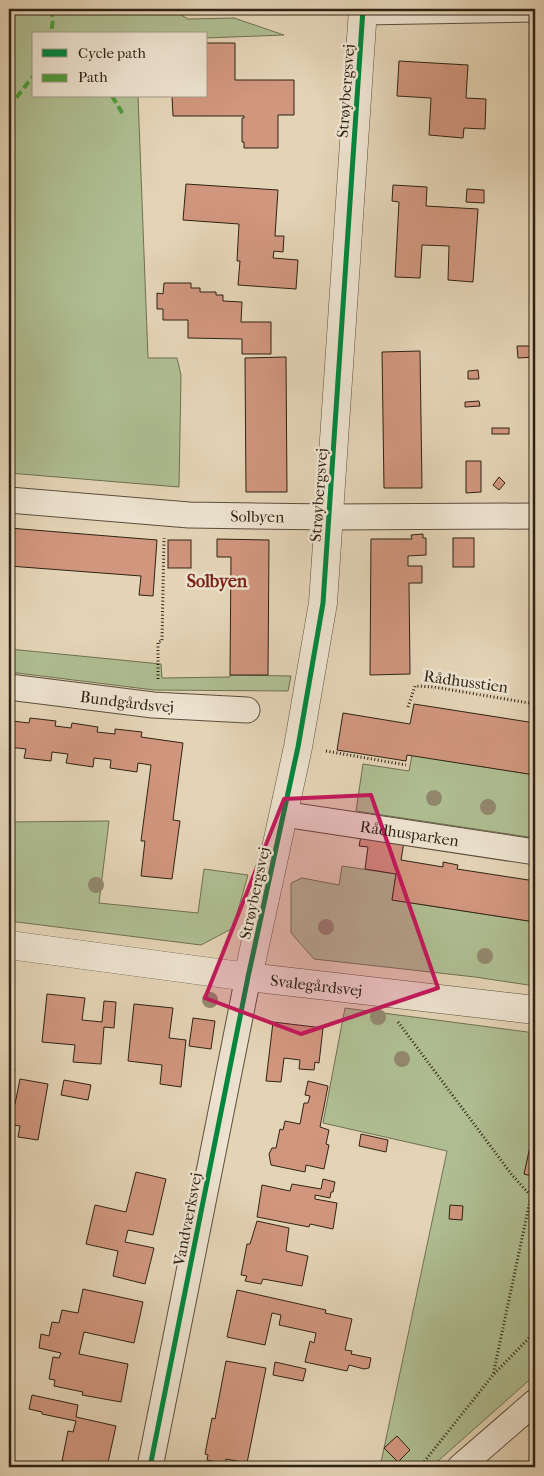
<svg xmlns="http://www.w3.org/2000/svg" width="544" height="1476" font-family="'IM FELL French Canon',serif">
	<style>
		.green { fill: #afbe92; stroke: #6f7053 }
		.building { fill: #d0967e; stroke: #2f2214 }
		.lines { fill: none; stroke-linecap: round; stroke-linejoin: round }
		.minor-casing { stroke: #5c4e3c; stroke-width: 27 }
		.tertiary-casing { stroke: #5c4e3c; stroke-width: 29 }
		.path { stroke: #2f2214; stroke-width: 3; stroke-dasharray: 1 2.5; stroke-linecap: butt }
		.minor { stroke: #ede3d0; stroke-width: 25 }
		.tertiary { stroke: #ede3d0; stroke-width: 28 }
		.quiet { stroke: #509b3d; stroke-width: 4; stroke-dasharray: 8 4; stroke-linecap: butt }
		.cycleway-casing { stroke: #ede3d0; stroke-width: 8 }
		.cycleway { stroke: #00873e; stroke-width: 5 }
		.tree { fill: #92886e }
		.marked { fill: #c2185b; fill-opacity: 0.2; stroke: #c2185b; stroke-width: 4; stroke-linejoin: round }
		.labels { text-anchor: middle; stroke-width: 5; stroke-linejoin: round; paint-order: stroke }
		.street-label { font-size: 16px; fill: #2f2214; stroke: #ede3d0 }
		.neighbourhood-label { font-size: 18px; font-weight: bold; fill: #7a1f14; stroke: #ede3d0 }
	</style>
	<rect width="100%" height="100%" fill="#e4d4b6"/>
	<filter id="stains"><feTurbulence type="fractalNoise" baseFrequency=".004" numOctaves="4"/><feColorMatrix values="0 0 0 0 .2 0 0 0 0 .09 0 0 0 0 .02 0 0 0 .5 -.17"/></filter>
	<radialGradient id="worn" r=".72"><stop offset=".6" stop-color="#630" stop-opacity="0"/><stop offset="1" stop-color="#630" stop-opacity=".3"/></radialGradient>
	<g class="green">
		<path d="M9 9H171L188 19 234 18 284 35 206 38V34H34V96H138L148 358H177L181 375 179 487 9 473Z"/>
		<path d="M9 649 161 664 162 678 230 677V675L291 676 288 691 154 690 9 672Z"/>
		<path d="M412 755 535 775V838L356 811 363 764 409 771Z"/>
		<path d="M109 821 99 903 198 913 204 869 248 875 233 928 201 945 9 921V822Z"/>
		<path d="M342 866 396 874 392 900 535 922V986L475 977 314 959 291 933V883L302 878 339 885Z"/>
		<path d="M345 1008 535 1033V1375L438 1461 435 1467H380L447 1151 323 1123Z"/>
	</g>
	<g class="building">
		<path d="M206 43H235V80H294V115H278V148H244V142H242V118H244V116H173L172 96H206Z"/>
		<path d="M399 61 468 65 466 98 486 99 485 129 464 128 463 138 429 135 431 98 397 96Z"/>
		<path d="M186 184 278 190 275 236H284L283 252 274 251 273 258 298 260 296 289 238 285 240 261H237L239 224 183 220Z"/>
		<path d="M393 185 427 187 426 206 478 209 473 282 448 280 449 246 422 245 420 278 395 277 399 202 392 201Z"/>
		<path d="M467 189 484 190V203L466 202Z"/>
		<path d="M164 283H191V288H200V292H216V295H223V301L242 302 241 322H271V354H242V339L188 338V320H163V309H157V293L163 294Z"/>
		<path d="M517 346H535V357L518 358Z"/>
		<path d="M420 351 422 488H384L382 352Z"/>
		<path d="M286 357 287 492H246L245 358Z"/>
		<path d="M478 370 479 379H468V371Z"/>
		<path d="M479 401 480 406 465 407V402Z"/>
		<rect x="492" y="428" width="17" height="6"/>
		<path d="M466 461H481V492L466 493Z"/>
		<path d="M499 477 505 483 499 490 493 485Z"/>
		<path d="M9 528 157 540 153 596 139 595 141 576 9 566Z"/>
		<path d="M423 534V538H426V555L408 556V566H422V583H409L410 674 370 675 371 539H412L411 535Z"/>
		<rect x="453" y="538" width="21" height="29"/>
		<path d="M217 539 269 540 268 675H230L231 557H217Z"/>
		<rect x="168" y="540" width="23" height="28"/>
		<path d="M414 704 535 723V775L407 755 406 761 337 750 343 713 410 724Z"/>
		<path d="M9 715 13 716 12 721 29 723 30 718 56 721 55 726 71 728 72 723 98 727 97 732 115 734V729L142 732 141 737 183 743 173 820 180 821 172 879 141 876 145 841H141L151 765 138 763 137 772 110 768 111 760 94 758 93 767 66 763 68 754 52 752 51 761 24 758 26 749 9 747V750Z"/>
		<path d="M361 836 404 842 401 860 443 867V862L458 865 457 869 535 881V922L392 900 396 874 365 869 368 847 359 846Z"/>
		<path d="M47 994 85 998 82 1020 102 1022 104 1001 116 1002 114 1028 104 1027 101 1064 73 1062 75 1045 42 1042Z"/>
		<path d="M134 1004 173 1008 169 1038 186 1040 181 1087 160 1084 162 1065 128 1061Z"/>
		<path d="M193 1018 215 1021 211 1049 189 1046Z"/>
		<path d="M273 1022 323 1028 319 1063 315 1062 314 1070 299 1069 300 1060 284 1058 281 1082 266 1081Z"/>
		<path d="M9 1068 15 1069 10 1089H9Z"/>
		<path d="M20 1079 48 1084 38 1140 18 1137 20 1126 12 1125V1122L9 1121V1103L15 1104Z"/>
		<path d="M64 1080 91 1085 88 1100 61 1095Z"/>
		<path d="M308 1081 328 1086 320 1127 329 1130 326 1144 329 1145 324 1169 306 1165 305 1172 271 1165 269 1154 272 1148H276L280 1129 283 1130 285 1121 300 1124 304 1103H308L310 1096 305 1095Z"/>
		<path d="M535 1124V1177L524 1174Z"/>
		<path d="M361 1134 388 1140 386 1152 359 1146Z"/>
		<path d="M136 1172 166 1179 153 1235 128 1230 125 1242 154 1248 145 1284 113 1276 118 1251 86 1244 95 1205 126 1212Z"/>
		<path d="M323 1179 335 1182 333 1192H331L330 1198 315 1195V1199L337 1203 333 1229 310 1224 309 1227 257 1217 262 1185 290 1191 292 1184 321 1189Z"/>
		<path d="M450 1205 463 1206 462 1220 449 1219Z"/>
		<path d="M257 1221 289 1228 286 1251 308 1256 302 1286 263 1279 261 1284 245 1281 247 1276 241 1275 247 1244H250Z"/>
		<path d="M83 1289 143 1302 134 1343 84 1332 79 1354 128 1364 121 1402 82 1395 83 1392 54 1386 55 1380 49 1379 53 1357 59 1358 61 1353 39 1348 41 1334 49 1336 52 1322 59 1323 62 1310 78 1313Z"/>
		<path d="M237 1290 326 1310 325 1313 352 1319 345 1350 352 1351 351 1354 371 1358 369 1368 364 1369 349 1365 347 1371 305 1362 310 1341 314 1343 316 1333 279 1325 281 1315 272 1313 265 1345 227 1337Z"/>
		<path d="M226 1361 266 1368 247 1463 226 1459 225 1464 207 1460 208 1455 205 1454 212 1418 215 1419Z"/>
		<path d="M275 1362 306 1369 303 1381 273 1375Z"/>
		<path d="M32 1395 78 1405 76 1417 116 1426 107 1467H63L64 1461H62L68 1431 73 1432 76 1421 42 1414V1412L29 1409Z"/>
		<path d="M397 1436 410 1450 398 1462 384 1448Z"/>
	</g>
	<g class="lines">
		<defs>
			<g id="minor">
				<path d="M363 12 535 9"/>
				<path id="s1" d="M9 500 189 515 329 517 535 516"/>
				<path id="s2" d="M9 687 153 705 247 710"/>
				<path id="s3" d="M283 814 535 852"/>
				<path d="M150 1467 248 977"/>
				<path d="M460 1467 535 1402"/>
			</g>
			<g id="tertiary">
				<path id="s4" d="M9 945 248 977 535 1010"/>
				<path d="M248 977 298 747 323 603 363 9"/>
			</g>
		</defs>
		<use href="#minor" class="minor-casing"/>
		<use href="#tertiary" class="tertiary-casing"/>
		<g class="path">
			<path d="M158 679V642L162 641 164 538"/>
			<path d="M408 707 415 686 434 687 535 704"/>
			<path d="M326 751 406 765"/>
			<path d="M398 1022 512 1175 531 1196 493 1375"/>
			<path d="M420 1467 493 1375 535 1332"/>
		</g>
		<use href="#minor" class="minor"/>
		<use href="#tertiary" class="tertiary"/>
		<g class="quiet">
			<path d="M51 9 53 19 51 34"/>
			<path d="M112 96 124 116"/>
			<path d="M9 107 34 75"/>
		</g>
		<defs>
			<path id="cycleway" d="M150 1467 248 977 298 747 323 603 363 9"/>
		</defs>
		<use href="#cycleway" class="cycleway-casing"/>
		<use href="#cycleway" class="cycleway"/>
	</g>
	<g class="tree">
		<circle cx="434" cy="798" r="8"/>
		<circle cx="488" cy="807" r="8"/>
		<circle cx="96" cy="885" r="8"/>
		<circle cx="326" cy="927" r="8"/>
		<circle cx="485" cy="956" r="8"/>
		<circle cx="210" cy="1000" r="8"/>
		<circle cx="378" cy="1017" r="8"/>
		<circle cx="402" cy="1059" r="8"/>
	</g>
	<path class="marked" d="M371 795 438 988 301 1034 205 998 284 799Z"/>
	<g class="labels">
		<g class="street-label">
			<text transform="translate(345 91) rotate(-86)" y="6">Strøybergsvej</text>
			<text transform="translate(318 495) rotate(-86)" y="6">Strøybergsvej</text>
			<text dy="6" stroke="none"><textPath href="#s1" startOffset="249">Solbyen</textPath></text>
			<text transform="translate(466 681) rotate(8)" y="6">Rådhusstien</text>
			<text dy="6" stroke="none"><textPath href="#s2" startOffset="119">Bundgårdsvej</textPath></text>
			<text dy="6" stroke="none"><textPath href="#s3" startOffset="128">Rådhusparken</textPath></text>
			<text transform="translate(254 893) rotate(-78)" y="6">Strøybergsvej</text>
			<text dy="6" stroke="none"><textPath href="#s4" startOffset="310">Svalegårdsvej</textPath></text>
			<text transform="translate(187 1219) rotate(-79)" y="6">Vandværksvej</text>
		</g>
		<g class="neighbourhood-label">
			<text x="217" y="587">Solbyen</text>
		</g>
	</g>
	<rect width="544" height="1476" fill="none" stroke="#e4d4b6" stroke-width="30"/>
	<rect x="10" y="10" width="524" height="1456" fill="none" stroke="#2f2214" stroke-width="2.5"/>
	<rect x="15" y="15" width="514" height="1446" fill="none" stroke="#2f2214"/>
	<rect x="32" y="32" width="175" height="65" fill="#ede3d0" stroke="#a19685"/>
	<rect x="42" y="49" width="25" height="8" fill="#00873e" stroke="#a19685"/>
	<text x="78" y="58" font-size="15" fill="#2f2214">Cycle path</text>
	<rect x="42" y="74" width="25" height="8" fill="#509b3d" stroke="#a19685"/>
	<text x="78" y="82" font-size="15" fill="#2f2214">Path</text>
	<rect width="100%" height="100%" filter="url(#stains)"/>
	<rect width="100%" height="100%" fill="url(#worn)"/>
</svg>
